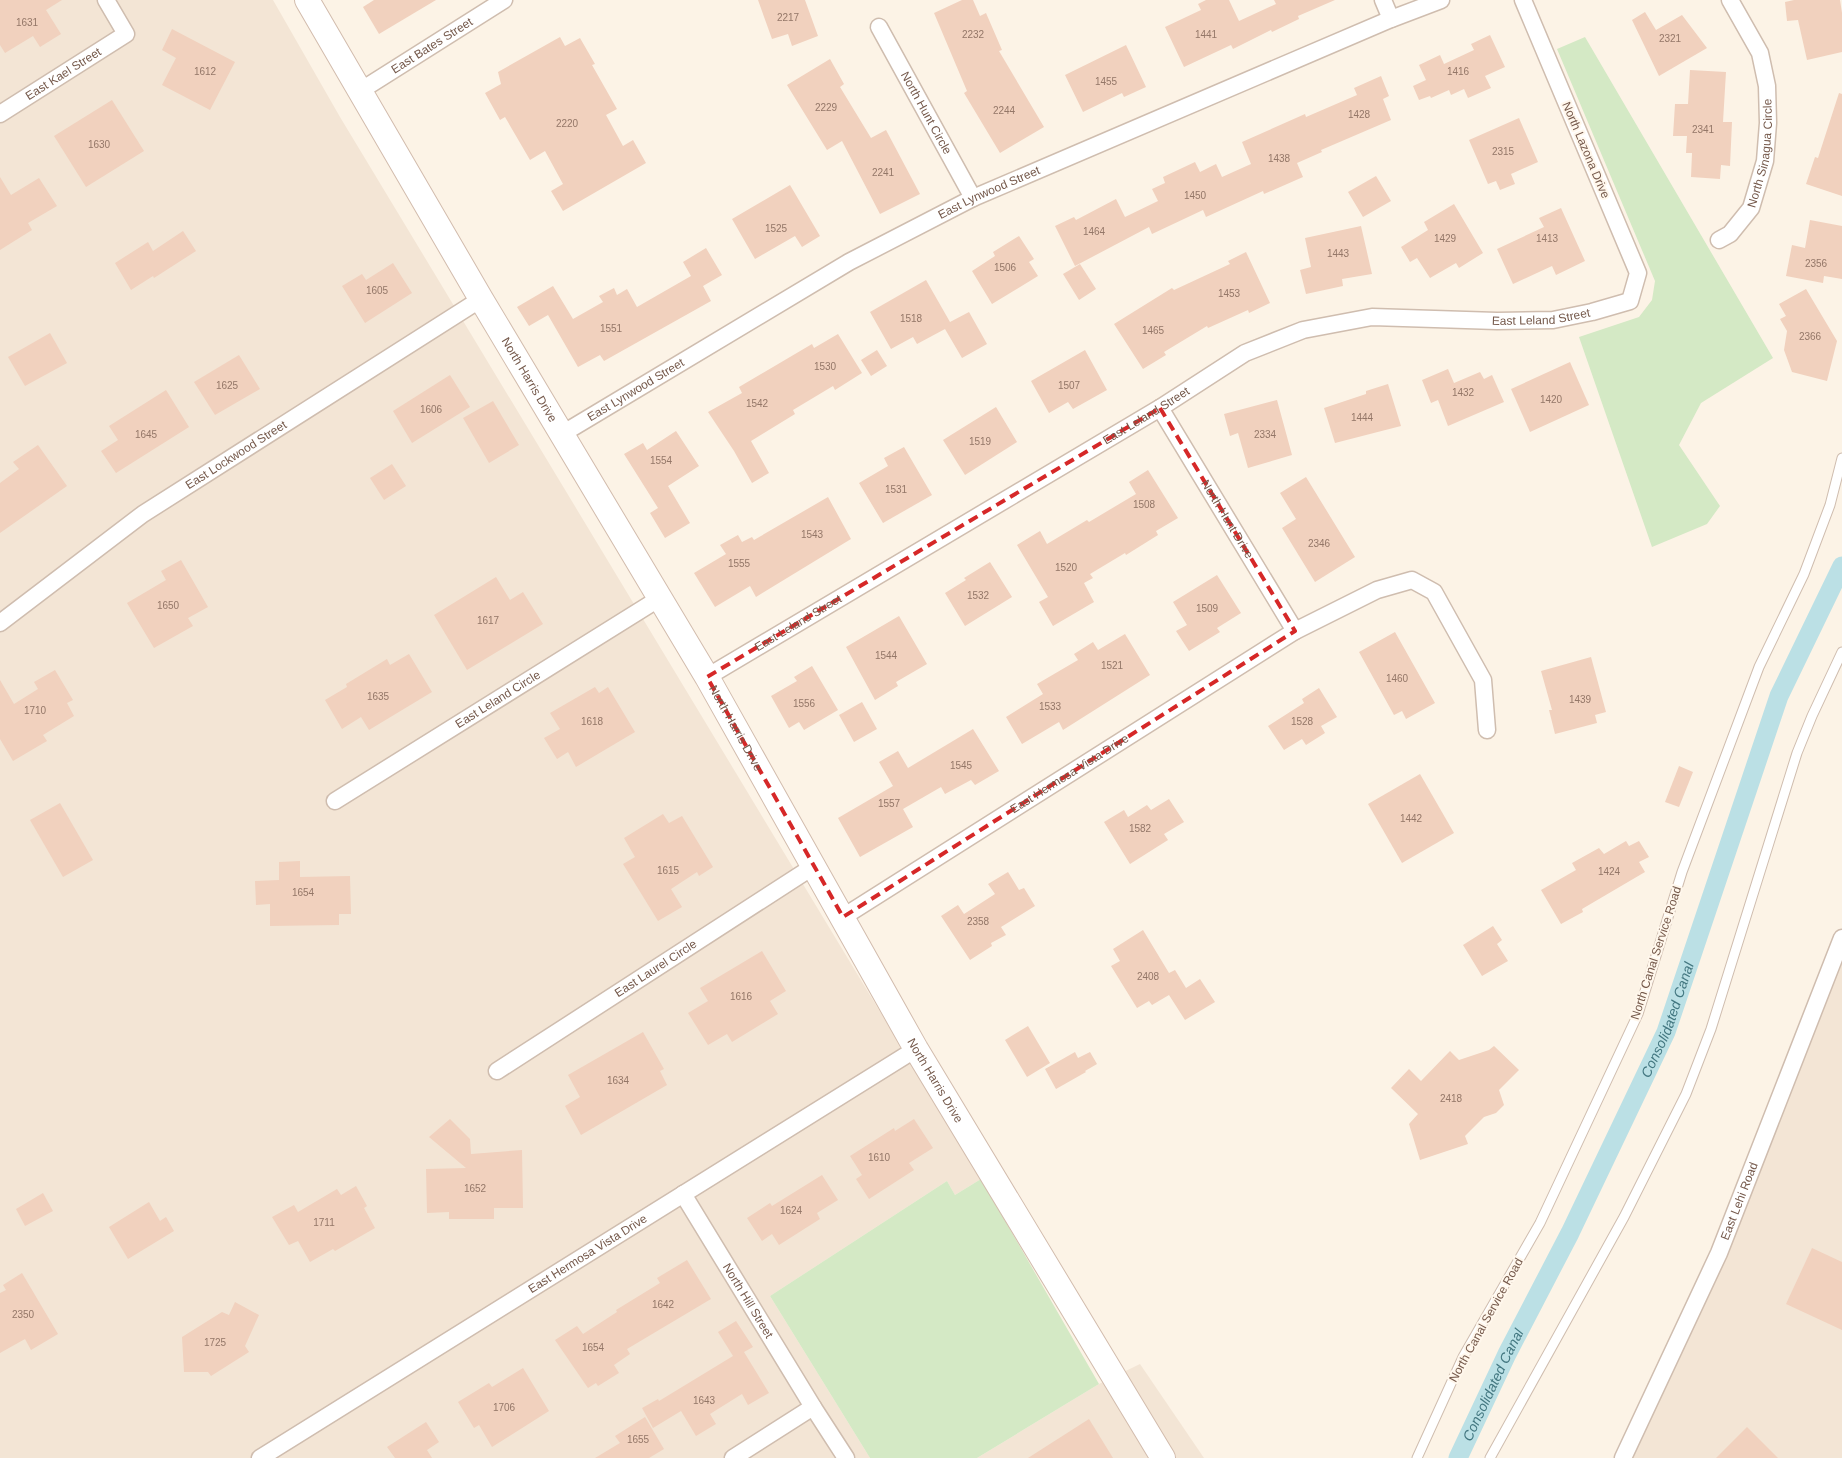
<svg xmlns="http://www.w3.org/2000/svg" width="1842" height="1458" font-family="Helvetica,sans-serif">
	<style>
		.residential { fill: #f3e5d5 }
		.green { fill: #d4e9c5 }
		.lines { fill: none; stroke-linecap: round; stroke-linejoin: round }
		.canal { stroke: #bbe0e5; stroke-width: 19 }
		.building { fill: #f1d1be }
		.lane-casing { stroke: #cfbdaf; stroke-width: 11 }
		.street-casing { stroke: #cfbdaf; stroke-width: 19 }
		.secondary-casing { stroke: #d2bcad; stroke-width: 26 }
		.lane { stroke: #fff; stroke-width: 9 }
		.street { stroke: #fff; stroke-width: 16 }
		.secondary { stroke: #fff; stroke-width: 24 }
		.marked { fill: none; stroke: #d62828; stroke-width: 4; stroke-dasharray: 10 6; stroke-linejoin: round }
		.labels { text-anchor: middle; stroke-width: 4; stroke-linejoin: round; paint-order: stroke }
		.number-label { font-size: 10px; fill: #947768 }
		.street-label { font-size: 12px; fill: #75594b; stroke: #fff7ec }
		.water-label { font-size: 14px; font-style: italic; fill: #437780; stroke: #fff7ec }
	</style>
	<rect width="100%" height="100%" fill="#fcf3e6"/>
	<g class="residential">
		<path d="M0 0H273L340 117 981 1179 955 1195 947 1181 770 1296 870 1458H0Z"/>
		<path d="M1842 938V1458H1623L1719 1253Z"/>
		<path d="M1140 1364 1204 1458H977L1099 1384Z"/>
	</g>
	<g class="green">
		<path d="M1585 37 1773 358 1701 403 1679 445 1720 506 1707 524 1652 547 1579 337 1639 317 1652 300 1655 281 1557 49Z"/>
		<path d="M981 1179 1099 1384 977 1458H870L770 1296 947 1181 955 1195Z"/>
	</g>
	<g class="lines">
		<path class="canal" id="s1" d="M1458 1458 1507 1354 1570 1233 1666 1032 1779 696 1842 566"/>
	</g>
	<g class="building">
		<path d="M0 0H62L46 10 61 34 40 47 33 36 5 53 0 45Z"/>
		<path d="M374 0H436L379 34 363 7Z"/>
		<path d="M758 0H805L818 36 792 46 788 34 772 39Z"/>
		<path d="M962 0H973L980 16 986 13 1002 50 999 51 1044 127 1000 153 964 93 967 91 934 13Z"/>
		<path d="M1206 0H1229L1239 21 1276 4 1274 0H1335L1298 16 1299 19 1272 32 1271 30 1233 49 1231 45 1184 67 1165 27 1201 10 1198 4Z"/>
		<path d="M1794 0H1840L1842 13V52L1807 60 1798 20 1787 21 1785 2Z"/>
		<path d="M1645 12 1656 30 1682 15 1707 48 1659 76 1632 20Z"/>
		<path d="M172 29 235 62 210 110 162 85 176 58 162 50Z"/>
		<path d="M1490 35 1505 67 1485 76 1491 88 1468 98 1464 89 1451 95 1449 90 1431 98 1430 96 1419 100 1413 86 1426 80 1419 65 1440 55 1444 64 1474 50 1471 44Z"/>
		<path d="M560 37 565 46 580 38 595 64 592 65 617 109 606 115 623 146 633 140 646 163 563 211 551 191 563 184 545 151 530 160 505 117 500 120 485 93 501 84 498 72Z"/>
		<path d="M1126 45 1146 87 1124 97 1122 93 1083 112 1065 75Z"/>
		<path d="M830 59 844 84 840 87 871 138 886 130 920 194 880 214 842 141 827 150 787 85Z"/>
		<path d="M1690 70 1726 72 1723 122H1732L1730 166 1721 165 1720 179 1691 177 1692 153H1686L1687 136H1673L1675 104H1688Z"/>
		<path d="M1381 76 1389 96 1383 99 1391 120 1321 150 1322 152 1297 163 1303 177 1264 194 1263 191 1206 217 1203 210 1152 234 1149 227 1075 266 1055 226 1074 217 1076 220 1116 199 1125 217 1158 201 1152 189 1165 183 1163 177 1195 162 1200 172 1216 164 1222 177 1251 164 1242 142 1305 114 1306 117 1357 95 1354 88Z"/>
		<path d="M1839 93 1842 94V196L1806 184 1815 157 1818 158Z"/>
		<path d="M112 100 144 151 86 187 54 136Z"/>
		<path d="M1519 118 1538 162 1511 174 1515 184 1500 190 1496 181 1488 184 1469 140Z"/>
		<path d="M1376 176 1391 201 1363 217 1348 192Z"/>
		<path d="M0 177 11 195 39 178 57 206 28 223 32 230 0 250Z"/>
		<path d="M790 185 820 236 802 247 795 236 755 259 732 219Z"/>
		<path d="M1454 204 1483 253 1459 268 1456 263 1430 278 1417 258 1410 262 1401 247 1428 230 1424 222Z"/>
		<path d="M1561 208 1585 261 1556 275 1552 266 1513 284 1497 249 1544 227 1539 218Z"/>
		<path d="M1810 220 1842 226V279L1824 276 1823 283 1786 276 1792 245 1805 248Z"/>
		<path d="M1361 226 1372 274 1342 279 1343 286 1306 294 1300 270 1311 267 1305 238Z"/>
		<path d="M183 231 196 251 154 278 153 276 131 290 115 263 148 242 153 251Z"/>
		<path d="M1019 236 1034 259 1029 262 1038 276 992 304 972 271 995 256 993 252Z"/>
		<path d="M706 248 722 275 703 286 711 301 604 361 600 355 578 367 548 315 529 326 517 307 553 286 573 319 603 302 599 296 614 288 617 295 627 289 637 307 691 276 683 262Z"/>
		<path d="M1246 252 1270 303 1249 313 1248 310 1208 328 1207 326 1164 352 1166 355 1143 369 1114 324 1172 288 1174 290 1230 264 1228 261Z"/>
		<path d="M393 263 412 293 365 323 342 286 362 274 366 280Z"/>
		<path d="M1080 264 1096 289 1079 300 1063 274Z"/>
		<path d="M926 280 950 322 969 312 987 344 962 358 945 329 917 344 913 337 891 349 870 312Z"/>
		<path d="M1806 289 1837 341 1827 381 1792 372 1784 350 1787 331 1780 319 1786 316 1779 304Z"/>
		<path d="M50 333 67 363 25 386 8 357Z"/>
		<path d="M838 334 862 373 835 390 833 386 793 410 795 414 751 441 769 473 752 483 734 451 708 412 742 393 739 387 812 344 814 348Z"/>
		<path d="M877 350 887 366 871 376 861 360Z"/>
		<path d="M1085 350 1107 390 1073 409 1068 402 1049 413 1031 381Z"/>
		<path d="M239 355 260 389 215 415 194 382Z"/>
		<path d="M1570 362 1589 405 1530 432 1511 389Z"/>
		<path d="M1448 369 1454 383 1480 372 1484 379 1492 375 1504 402 1448 426 1438 400 1431 403 1422 380Z"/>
		<path d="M450 375 470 407 412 443 393 411Z"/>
		<path d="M1388 384 1401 426 1335 443 1324 408 1366 394V391Z"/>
		<path d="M166 390 189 427 116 473 101 451 118 440 109 426Z"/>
		<path d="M1277 400 1292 455 1248 468 1238 433 1230 436 1224 414Z"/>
		<path d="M493 401 519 445 489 463 463 418Z"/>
		<path d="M996 407 1017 442 965 475 943 440Z"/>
		<path d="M676 431 699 466 668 486 690 523 665 538 650 513 658 508 624 454 643 443 647 450Z"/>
		<path d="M38 445 67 486 0 533V483L19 469 13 462Z"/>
		<path d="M904 447 932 495 883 523 859 483 888 466 884 458Z"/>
		<path d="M392 464 406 486 384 500 370 478Z"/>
		<path d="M1148 470 1178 518 1156 531 1158 535 1126 555 1125 553 1090 574 1093 578 1084 583 1094 602 1053 626 1039 602 1048 597 1017 545 1040 531 1047 544 1087 520 1089 522 1136 494 1129 482Z"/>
		<path d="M1306 477 1355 557 1315 582 1282 528 1296 519 1280 493Z"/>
		<path d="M828 497 851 539 756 597 750 586 715 607 694 573 726 554 720 545 738 535 742 542 752 537 754 540Z"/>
		<path d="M181 560 208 607 188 618 193 626 154 648 127 603 166 580 161 571Z"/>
		<path d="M990 562 1012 597 965 626 945 593 966 580 964 578Z"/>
		<path d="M1217 575 1241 613 1217 628 1220 632 1189 651 1176 631 1187 625 1173 602Z"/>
		<path d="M496 577 510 600 523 592 543 624 467 670 434 615Z"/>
		<path d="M899 616 927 664 896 682 898 686 875 700 846 647Z"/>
		<path d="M1395 632 1435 703 1406 719 1402 711 1394 715 1359 652Z"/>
		<path d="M1125 634 1150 675 1063 730 1059 722 1022 744 1006 717 1043 694 1037 684 1078 660 1074 654 1093 642 1098 650Z"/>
		<path d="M409 654 432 692 369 730 361 717 342 729 325 700 347 687 346 684 387 659 390 665Z"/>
		<path d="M1591 657 1606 712 1595 715 1597 723 1555 734 1549 710H1552L1541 671Z"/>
		<path d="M812 666 838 710 804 730 799 722 789 728 771 696 797 681 794 677Z"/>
		<path d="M55 670 73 700 67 703 74 716 43 735 47 741 13 761 0 739V680L14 704 38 689 34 682Z"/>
		<path d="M595 687 599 693 608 687 635 732 576 767 568 752 557 759 544 738 560 729 550 713Z"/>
		<path d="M1319 688 1337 717 1321 726 1325 733 1306 745 1302 739 1284 750 1268 726 1304 703 1302 699Z"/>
		<path d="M862 702 877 729 854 742 839 715Z"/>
		<path d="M973 729 999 771 975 785 971 780 945 794 941 787 903 809 913 827 860 857 838 818 893 786 879 762 898 751 908 768Z"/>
		<path d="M1679 766 1693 772 1679 807 1665 802Z"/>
		<path d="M1420 774 1454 833 1402 863 1368 804Z"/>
		<path d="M1169 799 1184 822 1164 834 1168 840 1130 864 1104 822 1124 810 1128 817 1147 805 1151 810Z"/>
		<path d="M60 803 93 860 63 877 30 820Z"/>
		<path d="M663 814 669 823 682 816 713 867 699 876 697 872 671 889 682 907 658 921 623 864 635 857 624 838Z"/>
		<path d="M1626 841 1629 846 1639 841 1649 857 1639 862 1645 872 1582 909 1583 912 1561 924 1541 890 1576 870 1572 863 1599 848 1604 854Z"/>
		<path d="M300 861V877L350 876 351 914H339V925L270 926V904L256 905 255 881 279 880V862Z"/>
		<path d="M1008 872 1019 890 1024 888 1035 906 1001 927 1006 935 991 943 992 946 970 960 941 916 958 905 964 914 995 894 988 884Z"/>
		<path d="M1493 926 1502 940 1497 944 1508 961 1482 976 1463 945Z"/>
		<path d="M1143 930 1169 973 1175 970 1186 988 1200 979 1215 1002 1185 1020 1169 995 1152 1005 1149 1001 1137 1008 1111 966 1120 961 1113 949Z"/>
		<path d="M762 951 786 991 770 1001 778 1014 732 1042 727 1034 708 1045 688 1013 708 1001 700 988Z"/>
		<path d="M1028 1026 1050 1063 1027 1077 1005 1040Z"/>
		<path d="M643 1032 664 1069 660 1071 667 1085 581 1135 565 1106 580 1097 568 1075Z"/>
		<path d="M1494 1046 1519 1070 1499 1090 1504 1105 1496 1113 1484 1117 1465 1136 1468 1144 1420 1160 1409 1124 1418 1114 1391 1088 1409 1069 1421 1081 1450 1051 1459 1060 1489 1050Z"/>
		<path d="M1075 1052 1078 1058 1090 1052 1097 1064 1085 1071 1086 1072 1056 1089 1045 1069Z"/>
		<path d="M450 1119 470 1139 471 1154 522 1150 523 1208H494V1219H449V1212L427 1213 426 1169 466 1168 429 1137Z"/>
		<path d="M914 1119 933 1148 909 1163 914 1170 869 1199 856 1179 862 1175 850 1156 894 1128 895 1131Z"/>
		<path d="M822 1175 838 1200 817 1213 820 1219 779 1245 772 1234 762 1241 747 1218 770 1203 772 1206Z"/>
		<path d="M356 1186 367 1206 364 1208 375 1228 335 1251 333 1249 310 1262 298 1241 289 1245 272 1217 294 1205 298 1212 337 1189 341 1195Z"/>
		<path d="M43 1193 53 1211 25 1226 16 1209Z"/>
		<path d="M149 1202 160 1221 166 1217 174 1231 128 1259 109 1227Z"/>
		<path d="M1812 1248 1842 1262V1330L1786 1304Z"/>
		<path d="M687 1260 711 1299 627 1349 630 1354 614 1365 619 1373 598 1386 596 1383 588 1388 555 1340 577 1326 583 1334 617 1312 616 1310 660 1283 657 1278Z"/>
		<path d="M22 1273 58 1334 31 1350 25 1339 0 1353V1293L6 1290 3 1285Z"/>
		<path d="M235 1302 259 1315 245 1346 249 1352 211 1376 208 1372H184L182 1337 222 1312 229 1315Z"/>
		<path d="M736 1321 753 1347 744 1352 769 1393 748 1405 742 1394 710 1414 716 1424 696 1436 681 1411 653 1428 642 1408 658 1399 659 1401 733 1356 718 1332Z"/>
		<path d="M523 1368 549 1411 492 1447 479 1425 474 1428 458 1402 489 1383 492 1387Z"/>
		<path d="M645 1417 664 1449 649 1458H595L620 1443 615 1436Z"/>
		<path d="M1089 1419 1113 1458H1028Z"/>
		<path d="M426 1422 439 1442 427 1450 432 1458H395L387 1447Z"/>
		<path d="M1747 1427 1778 1458H1716Z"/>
	</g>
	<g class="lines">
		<defs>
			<g id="lane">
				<path d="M1417 1458 1463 1357 1540 1223 1638 1014 1682 872 1759 667 1804 574 1830 505 1842 458"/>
				<path d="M1490 1458 1624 1217 1686 1094 1711 1029 1797 753 1812 716 1842 652"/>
			</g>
			<g id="street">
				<path d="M1383 0 1391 19"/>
				<path id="s2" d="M879 27 973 198"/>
				<path id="s3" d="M360 91 504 0"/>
				<path id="s4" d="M0 114 126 34 106 0"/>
				<path id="s5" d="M1719 240 1730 234 1751 208 1765 161 1768 123 1767 86 1760 53 1730 0"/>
				<path id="s6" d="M1160 408 1295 631"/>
				<path id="s7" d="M562 434 849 262 973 198 1391 19 1441 0"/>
				<path id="s8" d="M0 623 143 514 481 299"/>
				<path id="s9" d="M707 677 1160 408 1245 353 1303 330 1372 317 1497 321 1553 320 1592 312 1630 301 1638 273 1523 0"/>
				<path id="s10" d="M335 801 660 598"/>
				<path id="s11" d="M843 917 1295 631 1377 590 1412 580 1434 592 1483 680 1487 730"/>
				<path id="s12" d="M497 1071 814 866"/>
				<path id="s13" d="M683 1194 813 1407 846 1458"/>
				<path id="s14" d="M260 1458 916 1049"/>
				<path d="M733 1458 813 1407"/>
				<path id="s15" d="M1623 1458 1719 1253 1842 938"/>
			</g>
			<g id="secondary">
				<path id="s16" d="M307 0 481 299 707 677 916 1049 1163 1458"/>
			</g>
		</defs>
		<use href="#lane" class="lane-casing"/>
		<use href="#street" class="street-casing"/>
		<use href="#secondary" class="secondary-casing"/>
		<use href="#lane" class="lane"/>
		<use href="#street" class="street"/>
		<use href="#secondary" class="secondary"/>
	</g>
	<path class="marked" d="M1160 408 1295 631 843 917 707 677Z"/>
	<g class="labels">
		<g class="number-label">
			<text x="788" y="21">2217</text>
			<text x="27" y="26">1631</text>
			<text x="973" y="38">2232</text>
			<text x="1206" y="38">1441</text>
			<text x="1670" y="42">2321</text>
			<text x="205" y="75">1612</text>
			<text x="1458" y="75">1416</text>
			<text x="1106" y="85">1455</text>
			<text x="826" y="111">2229</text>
			<text x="1004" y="114">2244</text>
			<text x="1359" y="118">1428</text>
			<text x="567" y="127">2220</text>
			<text x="1703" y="133">2341</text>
			<text x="99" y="148">1630</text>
			<text x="1503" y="155">2315</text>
			<text x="1279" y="162">1438</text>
			<text x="883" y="176">2241</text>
			<text x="1195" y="199">1450</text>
			<text x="776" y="232">1525</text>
			<text x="1094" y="235">1464</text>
			<text x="1445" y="242">1429</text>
			<text x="1547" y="242">1413</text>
			<text x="1338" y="257">1443</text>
			<text x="1816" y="267">2356</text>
			<text x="1005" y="271">1506</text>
			<text x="377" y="294">1605</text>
			<text x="1229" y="297">1453</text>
			<text x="911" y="322">1518</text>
			<text x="611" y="332">1551</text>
			<text x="1153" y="334">1465</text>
			<text x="1810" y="340">2366</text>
			<text x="825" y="370">1530</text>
			<text x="227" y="389">1625</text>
			<text x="1069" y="389">1507</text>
			<text x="1463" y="396">1432</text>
			<text x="1551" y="403">1420</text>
			<text x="757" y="407">1542</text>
			<text x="431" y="413">1606</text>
			<text x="1362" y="421">1444</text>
			<text x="146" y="438">1645</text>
			<text x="1265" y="438">2334</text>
			<text x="980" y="445">1519</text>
			<text x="661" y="464">1554</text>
			<text x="896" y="493">1531</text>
			<text x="1144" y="508">1508</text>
			<text x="812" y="538">1543</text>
			<text x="1319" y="547">2346</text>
			<text x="739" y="567">1555</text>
			<text x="1066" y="571">1520</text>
			<text x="978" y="599">1532</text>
			<text x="168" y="609">1650</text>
			<text x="1207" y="612">1509</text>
			<text x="488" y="624">1617</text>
			<text x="886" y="659">1544</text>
			<text x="1112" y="669">1521</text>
			<text x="1397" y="682">1460</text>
			<text x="378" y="700">1635</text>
			<text x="1580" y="703">1439</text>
			<text x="804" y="707">1556</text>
			<text x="1050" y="710">1533</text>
			<text x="35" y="714">1710</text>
			<text x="592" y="725">1618</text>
			<text x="1302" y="725">1528</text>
			<text x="961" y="769">1545</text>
			<text x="889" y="807">1557</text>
			<text x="1411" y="822">1442</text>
			<text x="1140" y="832">1582</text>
			<text x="668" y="874">1615</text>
			<text x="1609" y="875">1424</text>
			<text x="303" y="896">1654</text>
			<text x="978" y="925">2358</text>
			<text x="1148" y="980">2408</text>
			<text x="741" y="1000">1616</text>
			<text x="618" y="1084">1634</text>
			<text x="1451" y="1102">2418</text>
			<text x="879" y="1161">1610</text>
			<text x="475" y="1192">1652</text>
			<text x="791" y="1214">1624</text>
			<text x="324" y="1226">1711</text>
			<text x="663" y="1308">1642</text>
			<text x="23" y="1318">2350</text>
			<text x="215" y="1346">1725</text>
			<text x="593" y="1351">1654</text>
			<text x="704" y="1404">1643</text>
			<text x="504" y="1411">1706</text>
			<text x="638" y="1443">1655</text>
		</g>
		<g class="street-label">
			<text dy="4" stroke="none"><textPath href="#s3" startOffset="85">East Bates Street</textPath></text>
			<text dy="4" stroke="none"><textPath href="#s4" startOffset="75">East Kael Street</textPath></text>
			<text dy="4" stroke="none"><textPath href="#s2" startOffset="98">North Hunt Circle</textPath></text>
			<text transform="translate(1586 150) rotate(67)" y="4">North Lazona Drive</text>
			<text dy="4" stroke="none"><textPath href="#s5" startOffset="102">North Sinagua Circle</textPath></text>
			<text dy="4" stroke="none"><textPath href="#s7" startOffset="491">East Lynwood Street</textPath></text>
			<text dy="4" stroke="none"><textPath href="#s9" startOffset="930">East Leland Street</textPath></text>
			<text dy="4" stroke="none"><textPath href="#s16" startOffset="440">North Harris Drive</textPath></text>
			<text dy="4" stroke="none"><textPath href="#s7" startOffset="86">East Lynwood Street</textPath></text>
			<text dy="4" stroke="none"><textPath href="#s9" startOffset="511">East Leland Street</textPath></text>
			<text dy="4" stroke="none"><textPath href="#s8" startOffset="290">East Lockwood Street</textPath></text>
			<text dy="4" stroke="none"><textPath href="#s6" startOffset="130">North Hunt Drive</textPath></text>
			<text dy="4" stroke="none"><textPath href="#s9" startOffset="106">East Leland Street</textPath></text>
			<text dy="4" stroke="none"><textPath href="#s10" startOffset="192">East Leland Circle</textPath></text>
			<text dy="4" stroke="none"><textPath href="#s16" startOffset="845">North Harris Drive</textPath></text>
			<text dy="4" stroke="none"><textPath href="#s11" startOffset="268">East Hermosa Vista Drive</textPath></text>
			<text transform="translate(1656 953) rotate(-72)" y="4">North Canal Service Road</text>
			<text dy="4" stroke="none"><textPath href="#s12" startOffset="189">East Laurel Circle</textPath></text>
			<text dy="4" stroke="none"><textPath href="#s16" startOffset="1250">North Harris Drive</textPath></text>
			<text dy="4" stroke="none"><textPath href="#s15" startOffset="282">East Lehi Road</textPath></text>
			<text dy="4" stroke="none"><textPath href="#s14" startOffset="386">East Hermosa Vista Drive</textPath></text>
			<text dy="4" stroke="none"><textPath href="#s13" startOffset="125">North Hill Street</textPath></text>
			<text transform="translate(1486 1320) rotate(-61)" y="4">North Canal Service Road</text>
		</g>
		<g class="water-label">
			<text dy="5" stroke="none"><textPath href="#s1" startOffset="486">Consolidated Canal</textPath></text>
			<text dy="5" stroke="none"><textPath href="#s1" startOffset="81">Consolidated Canal</textPath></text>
		</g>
	</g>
</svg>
